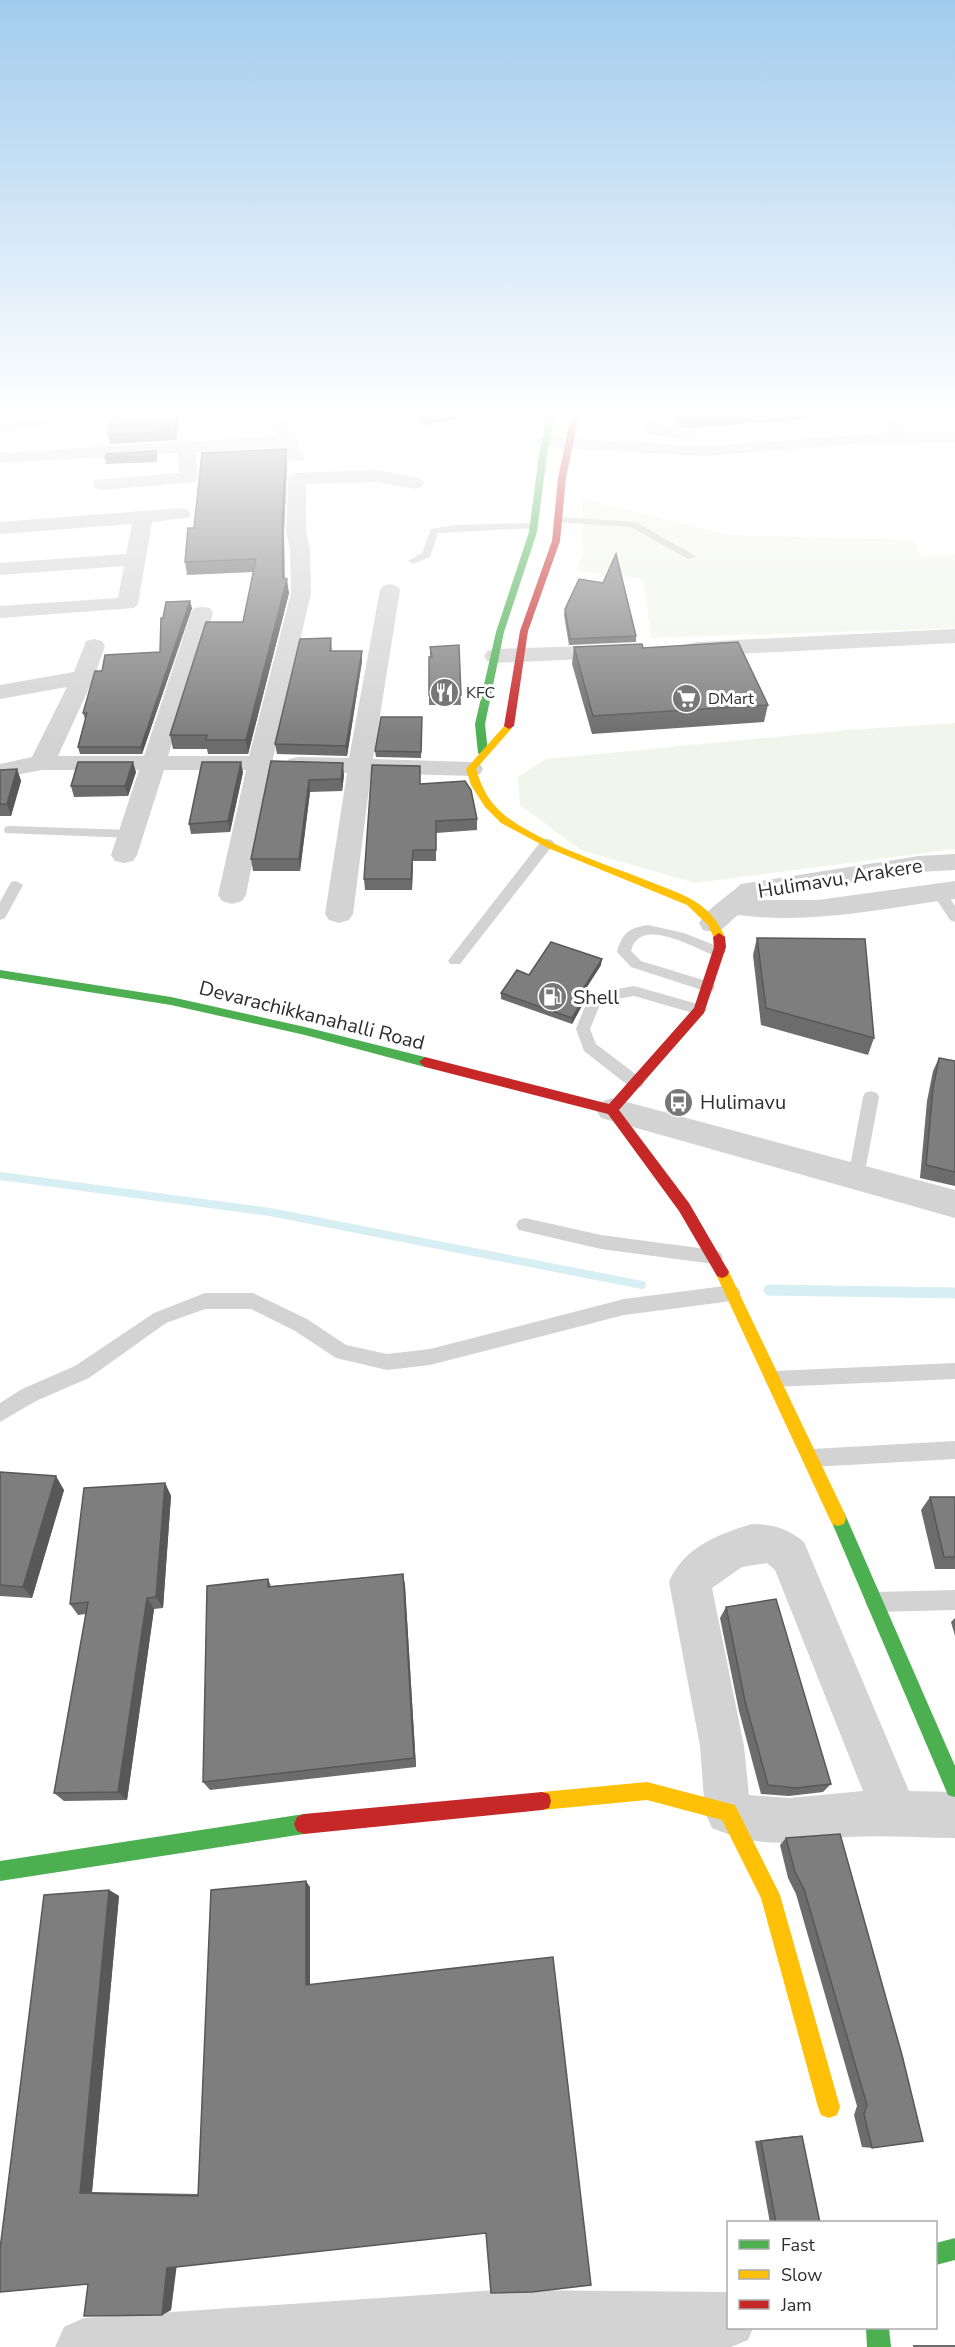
<svg xmlns="http://www.w3.org/2000/svg" width="955" height="2347" font-family="'Nunito Sans',sans-serif">
	<style>
		.green { fill: #f2f5eb }
		.lines { fill: none; stroke-linecap: round; stroke-linejoin: round }
		.stream-far1 { stroke: #d6eef4; stroke-width: 8 }
		.stream { stroke: #d6eef4; stroke-width: 11 }
		.lane { fill: #d3d3d3; fill-rule: evenodd }
		.street { fill: #d3d3d3; fill-rule: evenodd }
		.fast { fill: #4caf50; fill-rule: evenodd }
		.slow { fill: #ffc107; fill-rule: evenodd }
		.jam { fill: #c62828; fill-rule: evenodd }
		.wall { fill: #6c6c6c }
		.shaded-wall { fill: #585858 }
		.building { fill: #7e7e7e; stroke: #585858; stroke-width: 1.5 }
		.labels { text-anchor: middle; stroke-width: 6; stroke-linejoin: round; paint-order: stroke }
		.far-poi-label { font-size: 16px; fill: #2e2e2e; stroke: #fff; text-anchor: start }
		.street-label { font-size: 20px; fill: #2e2e2e; stroke: #fff }
		.poi-label { font-size: 20px; fill: #2e2e2e; stroke: #fff; text-anchor: start }
	</style>
	<rect width="100%" height="100%" fill="#fff"/>
	<g class="green">
		<path d="M889 411H955L937 418 936 424 940 430 913 431 903 419 894 416Z"/>
		<path d="M582 499 730 535 913 540 921 556 955 554V628L651 638 643 579 576 571 583 554Z"/>
		<path d="M955 723V849L695 883 581 850 520 805 518 777 546 759 848 730Z"/>
	</g>
	<g class="lines">
		<path class="stream-far1" d="M0 1176 270 1212 642 1285"/>
		<path class="stream" d="M769 1290 955 1293"/>
		<g class="lane">
			<path d="M558 517 636 522 697 557 688 559 631 527 555 522 553 520Z"/>
			<path d="M533 523 536 524V528L438 533 430 557 413 564 408 561 422 553 431 529 455 525Z"/>
			<path d="M10 826 131 830 137 834 131 838 5 833 4 830 5 827Z"/>
			<path d="M547 839 552 840 554 843 552 846 460 964H450L448 961 450 958 542 840Z"/>
			<path d="M16 881 23 885 5 918 0 920V902L11 882Z"/>
			<path d="M938 887 943 888 955 906V922L950 920 931 891Z"/>
			<path d="M648 925 684 933 724 949 726 952 719 957C696 950 640 914 631 951L641 961 713 983 715 987 713 991 708 992 631 967 617 952C622 933 629 928 648 925Z"/>
			<path d="M634 986 705 1006 707 1010 700 1015 634 996 601 1002 590 1029 596 1044 642 1079 644 1083 642 1087H630L584 1051 576 1029 590 994Z"/>
			<path d="M871 1091 877 1093 879 1097 864 1177 862 1182 856 1184 850 1182 848 1177 863 1097 865 1093Z"/>
			<path d="M525 1218 601 1235 714 1250 720 1252 723 1257 720 1262 714 1264 601 1249 519 1230 516 1225 519 1220Z"/>
			<path d="M732 1285 738 1288 741 1293 738 1298 732 1301 624 1315 430 1365 387 1370 336 1358 295 1331 251 1309H205L166 1323 89 1378 36 1401 0 1422V1403L22 1389 75 1366 154 1313 205 1293H253L307 1319 346 1345 387 1354 430 1349 624 1299Z"/>
			<path d="M955 1363V1379L774 1387 767 1385 765 1379 767 1373 774 1371Z"/>
			<path d="M955 1441V1459L812 1467 805 1464 802 1458 805 1452 812 1449Z"/>
			<path d="M955 1590V1610L875 1612 868 1609 865 1602 868 1595 875 1592Z"/>
		</g>
		<g class="street">
			<path d="M266 411H282L305 457 302 461H290L282 447 196 452 198 478 196 482 102 490 95 488 93 484 95 480 179 473 178 453 0 463V453L277 436Z"/>
			<path d="M341 411H380L377 415C364 418 347 423 334 420L331 416 334 412Z"/>
			<path d="M631 411H648L659 426 694 431 697 435 694 439 688 440 647 434Z"/>
			<path d="M871 411H888L906 433H955V443L856 444 703 456 545 447 539 446 536 442 539 438 545 437 703 446 888 433Z"/>
			<path d="M72 415 78 416 81 420 78 424 0 430V420Z"/>
			<path d="M377 470 422 479 424 483 422 487 415 489 377 482 306 484V531L310 550 311 593 272 763 246 895 242 901 232 904 222 901 218 895 246 770H164L137 855 133 861 124 863 115 861 111 855 139 770H42L0 778V764L32 757 67 687 0 699V685L74 672 86 641 94 639 102 641 105 646 94 677 58 756H144L191 613 194 608 202 607 210 608 213 613 168 756H249L291 593 290 550 286 531 288 479 290 475 297 473Z"/>
			<path d="M181 508 188 510 191 514 188 518 152 522 138 604 134 608 0 618V606L118 598 124 566 0 575V563L126 554 132 524 0 534V522Z"/>
			<path d="M390 584 397 586 400 590 373 759 471 762 480 764 483 769 480 774 471 776 371 773 353 914 349 920 339 923 329 920 325 914 347 773 289 769 286 764 289 759 298 757 349 758 380 590 383 586Z"/>
			<path d="M955 629V643L696 656 688 654 685 649 688 644 696 642Z"/>
			<path d="M618 645 626 647 629 652 626 657 495 663 487 661 484 656 487 651 495 649Z"/>
			<path d="M955 854V870L919 872 759 897 757 900H818L955 881V899C882 908 811 925 738 915 724 926 723 935 703 930L699 923C710 906 727 897 741 884L919 856Z"/>
			<path d="M612 1098 955 1190V1218L601 1118 596 1110 601 1102Z"/>
			<path d="M752 1524C773 1524 789 1529 804 1542L909 1791 955 1792V1838C920 1838 883 1835 848 1837 792 1841 767 1851 712 1828L705 1812 700 1746 669 1582C683 1548 718 1534 752 1524ZM767 1563 775 1570 863 1791 789 1798 749 1795 744 1746 712 1588 742 1567Z"/>
			<path d="M497 2290 728 2292V2328H753L748 2340 731 2347H55L64 2327 84 2318Z"/>
		</g>
		<g class="fast">
			<path d="M548 411H556L547 455 537 532 504 632 485 724 488 753 483 756 478 753 475 724 496 632 529 532 539 455Z"/>
			<path d="M0 970 171 997 305 1027 425 1057 431 1062 425 1067 305 1035 171 1005 0 978Z"/>
			<path d="M838 1510 844 1512 955 1766V1797L948 1795 830 1518 832 1512Z"/>
			<path d="M304 1814 311 1817 314 1824 311 1831 304 1834 0 1881V1861Z"/>
			<path d="M955 2238V2260L936 2265V2243Z"/>
			<path d="M866 2328H889L891 2347H867Z"/>
		</g>
		<g class="slow">
			<path d="M509 723 512 724V728L476 769C480 782 485 795 495 806 523 838 609 865 651 882 684 895 710 902 725 937L723 940H715L708 925 687 905 548 848 501 823 485 807 471 785 466 769 506 724Z"/>
			<path d="M722 1266 727 1268 729 1272 844 1512 846 1518 844 1524 838 1526 832 1524 715 1272 717 1268Z"/>
			<path d="M647 1782 735 1805 780 1895 840 2107 837 2115 829 2118 821 2115 818 2107 761 1898 722 1820 647 1800 542 1810 535 1808 533 1801 535 1794 542 1792Z"/>
		</g>
		<g class="jam">
			<path d="M572 411H580L566 478 560 541 528 631 514 726 509 729 504 726 520 631 552 541 558 478Z"/>
			<path d="M719 933 725 937 726 947 704 1013 619 1110 689 1203 729 1272 727 1276 722 1278 717 1276 679 1211 608 1114 425 1067 419 1062 425 1057 609 1104 694 1008 714 947 713 937Z"/>
			<path d="M542 1792 549 1794 551 1801 549 1808 542 1810 304 1834 297 1831 294 1824 297 1817 304 1814Z"/>
		</g>
	</g>
	<g class="wall">
		<path d="M113 411H177L179 417 176 440 110 444 108 435Z"/>
		<path d="M409 411H473V415L425 425Z"/>
		<path d="M668 411H849L848 416 689 428 678 426Z"/>
		<path d="M156 451 157 456V462L106 464 105 458Z"/>
		<path d="M287 462 284 531V578L289 593 248 754H208L207 749H173L170 735 243 622 253 572 187 575 185 562 194 528Z"/>
		<path d="M603 583 636 636V642L569 645 564 615 565 609Z"/>
		<path d="M192 608 142 754H80L78 747 85 719 83 713 102 671 160 652 163 618Z"/>
		<path d="M331 638 332 651H362V661L347 756 277 754 275 744Z"/>
		<path d="M459 645 461 705H429V657H430V647Z"/>
		<path d="M574 647 643 648 768 705 764 722 592 734 572 664Z"/>
		<path d="M422 723 421 758 376 757 375 751Z"/>
		<path d="M271 761 344 775 342 791 310 792 300 871H253L251 859Z"/>
		<path d="M17 769 21 781 11 816H0V770Z"/>
		<path d="M136 772 128 796 74 797 71 786Z"/>
		<path d="M243 772 230 832 191 834 189 824Z"/>
		<path d="M420 784 477 819V830L436 833V861H413L412 890H365L364 879Z"/>
		<path d="M757 938 874 1038 868 1055 761 1025 753 955Z"/>
		<path d="M601 965 583 993 586 994 585 1000 572 1024 501 999V993L529 975Z"/>
		<path d="M939 1058 955 1061V1186L920 1178 927 1101 933 1071Z"/>
		<path d="M0 1472 64 1490 32 1598 0 1596Z"/>
		<path d="M165 1483 171 1496 163 1608 154 1609 127 1800 64 1801 54 1793 86 1614 78 1615 70 1604Z"/>
		<path d="M930 1497H955V1569H935L921 1510Z"/>
		<path d="M403 1574 405 1586 416 1767 210 1790 203 1782 268 1579 271 1586Z"/>
		<path d="M726 1607 831 1784 823 1792 789 1796 761 1794 739 1711 720 1618Z"/>
		<path d="M955 1618V1636L951 1622Z"/>
		<path d="M840 1834 872 2148 862 2147 854 2115 857 2106 796 1894 788 1878 780 1845 786 1838Z"/>
		<path d="M310 1887V1985L486 2233 176 2267 171 2310 162 2315 88 2284 0 2292 109 1890 119 1896 92 2192 198 2194Z"/>
		<path d="M796 2136H802L820 2223H770L755 2141Z"/>
		<rect x="913" y="2345" width="42" height="2"/>
	</g>
	<g class="shaded-wall">
		<path d="M177 411 179 417 176 440 174 431Z"/>
		<path d="M326 411H335L327 414Z"/>
		<path d="M438 411H473V415L425 425V413Z"/>
		<path d="M286 449 287 462 284 531 285 589 287 579 289 593 248 754 246 740 283 578 282 518Z"/>
		<path d="M190 601 192 608 142 754 141 747Z"/>
		<path d="M362 651V661L347 756 346 746Z"/>
		<path d="M133 762 136 772 128 796 125 786Z"/>
		<path d="M241 762 243 772 230 832 228 821Z"/>
		<path d="M343 763 344 775 342 791 341 779Z"/>
		<path d="M17 769 21 781 11 816 7 804Z"/>
		<path d="M309 780 310 792 300 871 299 859Z"/>
		<path d="M413 850V861L412 890 411 879Z"/>
		<path d="M602 959 601 965 580 998 581 992Z"/>
		<path d="M586 994 585 1000 572 1024V1018Z"/>
		<path d="M56 1476 64 1490 32 1598 23 1587Z"/>
		<path d="M165 1483 171 1496 163 1608 156 1597Z"/>
		<path d="M403 1574 405 1586 416 1767 414 1758Z"/>
		<path d="M147 1598 154 1609 127 1800 118 1792Z"/>
		<path d="M306 1881 310 1887V1989L306 1985Z"/>
		<path d="M109 1890 119 1896 92 2192 80 2193Z"/>
		<path d="M177 2264 171 2310 162 2315 167 2268Z"/>
	</g>
	<g class="building">
		<path d="M113 411H177L174 431 108 435Z"/>
		<path d="M422 411H438L425 413Z"/>
		<path d="M286 449 282 518 283 578 287 579 246 740H206L207 735H170L206 622H243L256 559 185 562 188 528H194L202 453Z"/>
		<path d="M156 451V456L105 458 106 454Z"/>
		<path d="M616 554 636 636 570 639 565 609 579 579 603 583Z"/>
		<path d="M190 601 141 747H78L87 713H83L95 671H102L105 655 160 652 161 618H163L166 602Z"/>
		<path d="M331 638 330 651H362L346 746 275 744 300 639Z"/>
		<path d="M738 642 768 705 593 716 574 647 642 644 643 648Z"/>
		<path d="M459 645 461 695H429V657H432L430 647Z"/>
		<path d="M381 717H422L421 752 375 751Z"/>
		<path d="M271 761 343 763 341 779 309 780 299 859H251Z"/>
		<path d="M78 762H133L125 786H71Z"/>
		<path d="M202 762H241L228 821 189 824Z"/>
		<path d="M372 765 420 766V784L465 781 471 790 477 819 436 821V850H413L411 879H364Z"/>
		<path d="M17 769 7 804H0V770Z"/>
		<path d="M757 938 865 939 874 1038 766 1008Z"/>
		<path d="M551 942 602 959 581 992 586 994 572 1018 501 993 517 970 529 975Z"/>
		<path d="M939 1058 955 1061V1172L926 1165 933 1088Z"/>
		<path d="M0 1472 56 1476 23 1587 0 1585Z"/>
		<path d="M165 1483 156 1597 147 1598 118 1792 54 1793 88 1602 70 1604 84 1488Z"/>
		<path d="M930 1497H955V1557H944Z"/>
		<path d="M403 1574 414 1758 203 1782 207 1586 268 1579V1587Z"/>
		<path d="M776 1599 831 1784 796 1788 768 1785 745 1701 726 1607Z"/>
		<path d="M840 1834 902 2055 923 2141 872 2148 864 2114 867 2105 804 1889 795 1872 786 1838Z"/>
		<path d="M306 1881V1985L553 1957 591 2285 532 2292 491 2293 486 2233 167 2268 162 2315 84 2316 88 2284 0 2292V2249L44 1895 109 1890 80 2193 198 2196 211 1890Z"/>
		<path d="M802 2136 820 2223H776L761 2141Z"/>
	</g>
	<linearGradient id="sky" x2="0" y2="1"><stop stop-color="#a1cbed"/><stop offset="0.56" stop-color="#fff"/><stop offset="1" stop-color="#fff" stop-opacity="0"/></linearGradient>
	<rect width="955" height="739" fill="url(#sky)"/>
	<defs>
		<symbol id="restaurant-disc" viewBox="-11 -11 22 22"><circle r="9.5" fill="#777" stroke="#fff"/><path d="M-5-6h1v4h1v-4h1v4h1v-4h1v5L-1.5 .5V6h-2V.5L-5-1ZM5-6V6H3V1.5H1.5Q1.5-4 5-6Z" fill="#fff"/></symbol>
		<symbol id="supermarket-disc" viewBox="-11 -11 22 22"><circle r="9.5" fill="#777" stroke="#fff"/><path d="M-6-5.5h2.5l.6 2H6L4.5 2H-2.5L-4.4-4H-6ZM-1.5 3.2a1.3 1.3 0 1 0 .1 0ZM3 3.2a1.3 1.3 0 1 0 .1 0Z" fill="#fff"/></symbol>
		<symbol id="fuel-disc" viewBox="-11 -11 22 22"><circle r="9.5" fill="#777" stroke="#fff"/><path d="M-5.5-6h7V0h2V4h1.3V-2.5L3-4.5l.8-.8L6-3V5H2.5V1h-1V6h-7ZM-4.2-4.7v3.2H.2V-4.7Z" fill="#fff"/></symbol>
		<symbol id="bus-disc" viewBox="-11 -11 22 22"><circle r="9.5" fill="#777" stroke="#fff"/><path d="M-5-6H5V4H4V6H2V4H-2V6H-4V4H-5ZM-3.5-4V0h7V-4ZM-3.5 1.2v1.5H-2V1.2ZM2 1.2v1.5H3.5V1.2Z" fill="#fff"/></symbol>
	</defs>
	<g fill-rule="evenodd">
		<use href="#restaurant-disc" x="428" y="676" width="33" height="33"/>
		<use href="#supermarket-disc" x="670" y="682" width="33" height="33"/>
		<use href="#fuel-disc" x="536" y="980" width="33" height="33"/>
		<use href="#bus-disc" x="662" y="1086" width="33" height="33"/>
	</g>
	<g class="labels">
		<g class="far-poi-label">
			<text x="466" y="698">KFC</text>
			<text x="708" y="704">DMart</text>
		</g>
		<g class="street-label">
			<text transform="translate(840 878) rotate(-9)" y="7">Hulimavu, Arakere</text>
			<text transform="translate(312 1015) rotate(14)" y="7">Devarachikkanahalli Road</text>
		</g>
		<g class="poi-label">
			<text x="573" y="1004">Shell</text>
			<text x="700" y="1109">Hulimavu</text>
		</g>
	</g>
	<rect x="727" y="2221" width="210" height="108" fill="#ffffff" stroke="#ababab" stroke-width="1.5"/>
	<rect x="739" y="2240" width="30" height="9" fill="#4caf50" stroke="#ababab" stroke-width="1.5"/>
	<text x="781" y="2251" font-size="18" fill="#2e2e2e">Fast</text>
	<rect x="739" y="2270" width="30" height="9" fill="#ffc107" stroke="#ababab" stroke-width="1.5"/>
	<text x="781" y="2281" font-size="18" fill="#2e2e2e">Slow</text>
	<rect x="739" y="2300" width="30" height="9" fill="#c62828" stroke="#ababab" stroke-width="1.5"/>
	<text x="781" y="2311" font-size="18" fill="#2e2e2e">Jam</text>
</svg>
